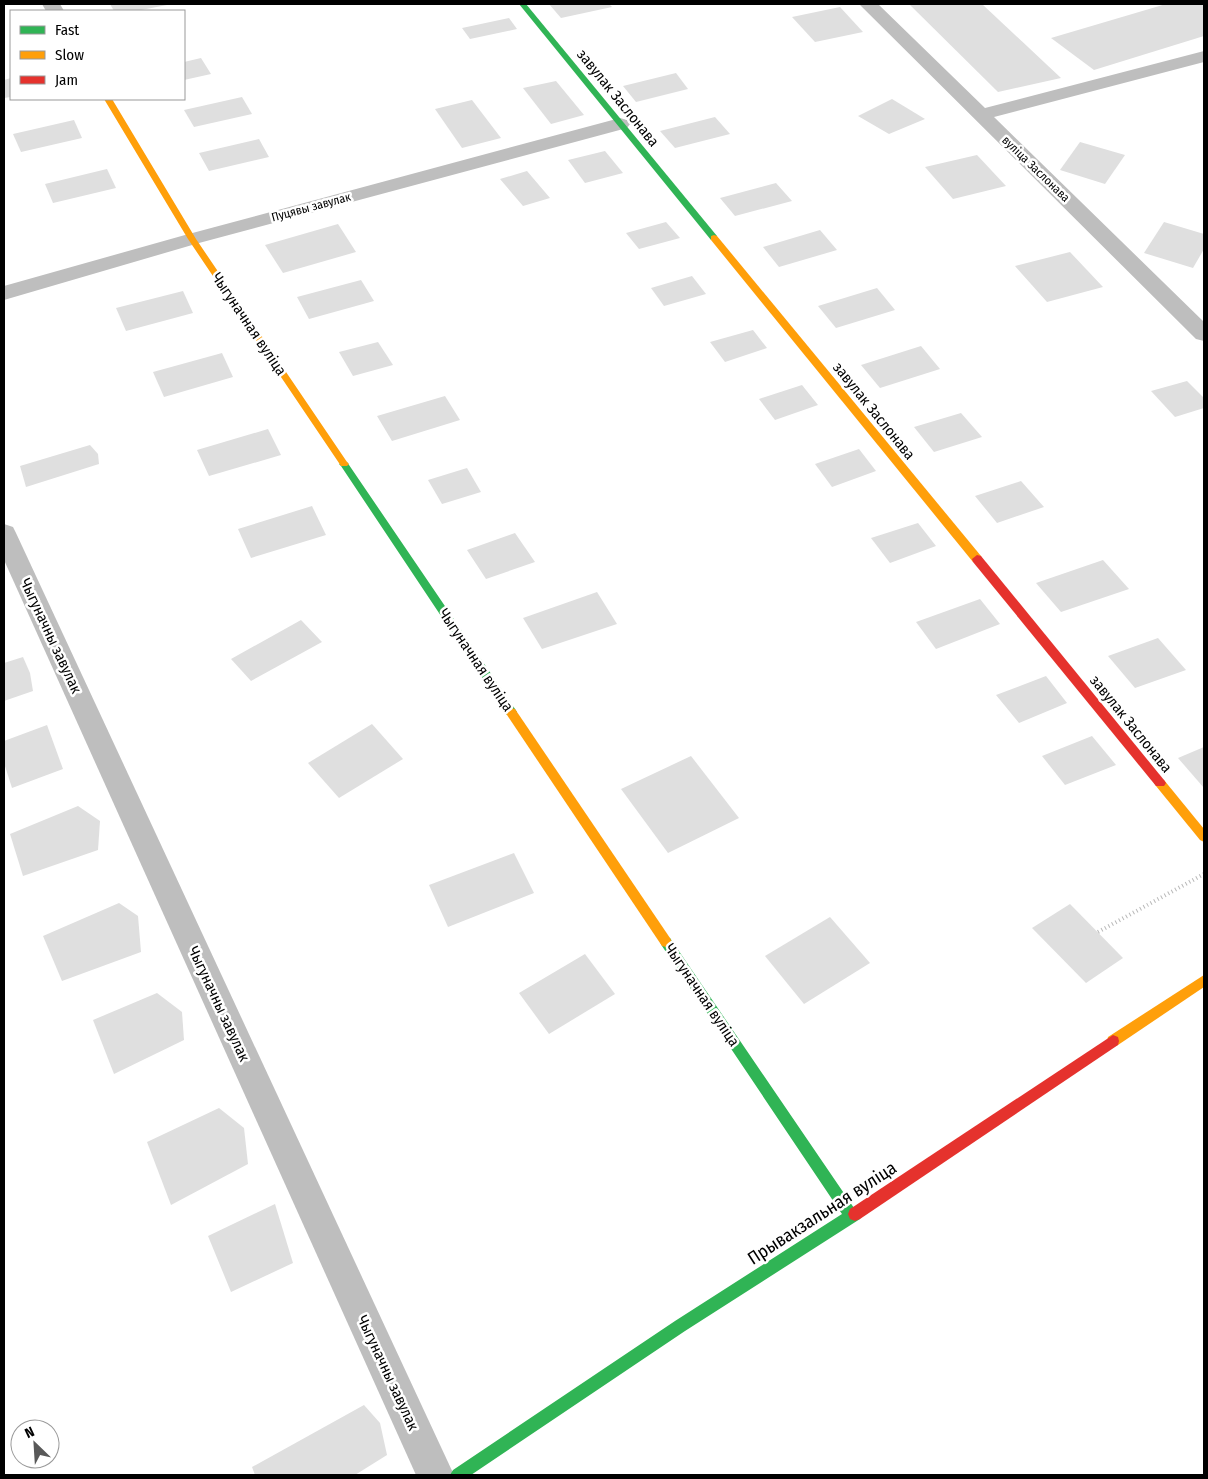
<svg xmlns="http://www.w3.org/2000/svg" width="1208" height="1479" font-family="'Fira Sans Condensed',sans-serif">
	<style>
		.building { fill: #dfdfdf }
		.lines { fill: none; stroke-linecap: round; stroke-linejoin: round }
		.path { stroke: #b9b9b9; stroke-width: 4; stroke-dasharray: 1 3; stroke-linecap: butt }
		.street { fill: #bebebe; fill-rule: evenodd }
		.fast { fill: #30b455; fill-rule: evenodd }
		.slow { fill: #ff9f0a; fill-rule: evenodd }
		.jam { fill: #e5322d; fill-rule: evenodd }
		.labels { text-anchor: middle; stroke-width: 5; stroke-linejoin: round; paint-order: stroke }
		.far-street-label { font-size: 12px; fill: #000; stroke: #fff }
		.street-label { font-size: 15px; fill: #000; stroke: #fff }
		.near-street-label { font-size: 18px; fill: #000; stroke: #fff }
	</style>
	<rect width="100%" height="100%" fill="#fff"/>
	<g class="building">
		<path d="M110 4H167V5L136 11H114Z"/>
		<path d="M549 4H609L612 7 561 18Z"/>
		<path d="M909 4H982L1061 78 998 92Z"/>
		<path d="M1166 4H1204V36L1094 70 1051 38Z"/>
		<path d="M840 7 863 32 815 42 792 17Z"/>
		<path d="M509 18 517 29 470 39 462 28Z"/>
		<path d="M201 58 211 74 184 80V62Z"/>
		<path d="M676 73 688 89 636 102 623 86Z"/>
		<path d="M11 78V97L4 98V80Z"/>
		<path d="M556 81 584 115 551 124 523 88Z"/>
		<path d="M242 97 252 114 194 127 184 110Z"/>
		<path d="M892 99 925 119 889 134 858 116Z"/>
		<path d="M472 100 501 138 462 148 435 109Z"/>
		<path d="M715 117 730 134 675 148 660 131Z"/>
		<path d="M74 120 82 138 21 152 13 134Z"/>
		<path d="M259 139 269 157 209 171 199 153Z"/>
		<path d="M1080 142 1125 155 1105 184 1060 170Z"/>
		<path d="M605 151 623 173 585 183 568 160Z"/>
		<path d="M977 155 1006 186 953 199 925 167Z"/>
		<path d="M107 169 116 188 53 203 45 184Z"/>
		<path d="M527 171 550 198 523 206 500 179Z"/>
		<path d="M776 183 792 201 735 216 720 198Z"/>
		<path d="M666 222 680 238 639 249 626 233Z"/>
		<path d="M1164 222 1204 234V249L1193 268 1144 253Z"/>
		<path d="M338 224 356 252 283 273 265 245Z"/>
		<path d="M820 230 837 250 779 267 763 247Z"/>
		<path d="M1070 252 1103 287 1047 302 1015 266Z"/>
		<path d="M692 276 706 294 664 306 651 288Z"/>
		<path d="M361 280 374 301 309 319 297 297Z"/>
		<path d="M877 288 895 310 836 328 818 306Z"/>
		<path d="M183 291 193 313 126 331 116 308Z"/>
		<path d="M753 330 767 348 725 362 710 342Z"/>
		<path d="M378 342 393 365 353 376 339 352Z"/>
		<path d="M921 346 940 369 880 388 861 365Z"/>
		<path d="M222 353 233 377 164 397 153 372Z"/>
		<path d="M1187 381 1204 398V408L1175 417 1151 391Z"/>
		<path d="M802 385 818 405 775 420 759 399Z"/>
		<path d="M445 396 460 420 392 441 377 416Z"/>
		<path d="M961 413 982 437 934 452 914 427Z"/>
		<path d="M268 429 281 455 209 476 197 450Z"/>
		<path d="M90 445 98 454 99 464 26 487 20 466Z"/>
		<path d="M859 449 876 471 832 487 815 464Z"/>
		<path d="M467 468 481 492 442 504 428 480Z"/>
		<path d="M1021 481 1044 507 997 523 975 496Z"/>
		<path d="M312 506 326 535 251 558 238 529Z"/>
		<path d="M918 523 936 546 890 563 871 538Z"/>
		<path d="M515 533 535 562 486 579 467 550Z"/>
		<path d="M1103 560 1129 589 1061 612 1036 583Z"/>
		<path d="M597 592 617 624 542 649 523 618Z"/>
		<path d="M980 599 1000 624 936 649 916 622Z"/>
		<path d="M301 620 322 642 251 681 231 659Z"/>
		<path d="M1158 638 1186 670 1135 688 1108 656Z"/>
		<path d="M23 657 30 673 33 691 4 701V663Z"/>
		<path d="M1046 676 1067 703 1019 723 996 695Z"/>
		<path d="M372 724 403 759 339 798 308 763Z"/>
		<path d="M47 725 63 769 12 788 4 763V741Z"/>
		<path d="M1092 736 1116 765 1065 785 1042 756Z"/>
		<path d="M1204 747V788L1178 758Z"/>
		<path d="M691 756 739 818 668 853 621 789Z"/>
		<path d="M78 806 100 821 98 850 23 876 10 834Z"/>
		<path d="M514 853 534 893 448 927 429 885Z"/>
		<path d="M119 903 138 916 141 952 62 981 43 936Z"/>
		<path d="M1070 904 1123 958 1086 983 1032 928Z"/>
		<path d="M830 917 870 963 804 1004 765 956Z"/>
		<path d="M585 954 615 994 549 1034 519 993Z"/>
		<path d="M157 993 182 1012 184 1040 114 1074 93 1020Z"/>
		<path d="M219 1108 244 1128 248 1164 171 1205 147 1142Z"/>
		<path d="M275 1204 293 1263 231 1292 208 1236Z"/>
		<path d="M364 1405 380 1423 387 1455 355 1475H255L252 1467Z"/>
	</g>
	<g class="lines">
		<path class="path" d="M1098 932 1204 874"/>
		<g class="street">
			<path d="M42 4H60L64 11H46Z"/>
			<path d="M859 4H878L985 108 1204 51V62L994 117 1204 322V341L1196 339Z"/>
			<path d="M620 118 627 120 630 124 627 128 199 243 4 300V286L185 235Z"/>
			<path d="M4 524 13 527 16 533 454 1475H416L4 560Z"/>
		</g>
		<g class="fast">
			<path d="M519 4H526L717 236V240H711Z"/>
			<path d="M344 461 347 462 515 709 517 712 515 715H507L341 466 339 464Z"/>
			<path d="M666 937 670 938 854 1208 860 1209 862 1214 860 1219 685 1331 471 1475H450L453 1470 675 1321 842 1214 662 946 660 942 662 938Z"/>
		</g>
		<g class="slow">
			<path d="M104 99H112L196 239 347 462 349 464 347 466H341L188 239Z"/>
			<path d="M714 235 717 236 981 556 982 559 981 562H973L711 240V236Z"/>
			<path d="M511 708 515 709 670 938 672 942 670 946 666 947 662 946 507 715 505 712 507 709Z"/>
			<path d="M1160 778 1164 780 1204 829V842L1200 840 1156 786 1154 783 1156 780Z"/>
			<path d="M1204 975V987L1118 1045 1113 1047 1108 1045 1107 1041 1108 1037Z"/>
		</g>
		<g class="jam">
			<path d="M977 555 981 556 1164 780 1166 783 1164 786H1156L973 562 972 559Z"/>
			<path d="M1113 1035 1118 1037 1119 1041 1118 1045 860 1219 855 1221 850 1219 848 1214 850 1209Z"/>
		</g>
	</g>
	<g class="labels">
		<g class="far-street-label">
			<text transform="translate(1036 169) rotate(44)" y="4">вуліца Заслонава</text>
			<text transform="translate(311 207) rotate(-15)" y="4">Пуцявы завулак</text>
		</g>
		<g class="street-label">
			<text transform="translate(618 98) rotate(51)" y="5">завулак Заслонава</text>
			<text transform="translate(249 324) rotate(56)" y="5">Чыгуначная вуліца</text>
			<text transform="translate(874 411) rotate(51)" y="5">завулак Заслонава</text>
			<text transform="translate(51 636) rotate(65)" y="5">Чыгуначны завулак</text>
			<text transform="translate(476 660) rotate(56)" y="5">Чыгуначная вуліца</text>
			<text transform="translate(1131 724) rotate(51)" y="5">завулак Заслонава</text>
			<text transform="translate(702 995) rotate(56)" y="5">Чыгуначная вуліца</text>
			<text transform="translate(219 1004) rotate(65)" y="5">Чыгуначны завулак</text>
			<text transform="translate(388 1373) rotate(65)" y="5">Чыгуначны завулак</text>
		</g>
		<g class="near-street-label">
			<text transform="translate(822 1213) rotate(-33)" y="6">Прывакзальная вуліца</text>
		</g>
	</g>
	<rect width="1208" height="1479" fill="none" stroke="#000000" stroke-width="10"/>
	<rect x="10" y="10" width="175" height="90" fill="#ffffff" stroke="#999999"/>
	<rect x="20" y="26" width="25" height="8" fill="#30b455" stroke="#999999"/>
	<text x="55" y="35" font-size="15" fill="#000000">Fast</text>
	<rect x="20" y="51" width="25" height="8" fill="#ff9f0a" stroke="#999999"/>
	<text x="55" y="60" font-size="15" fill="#000000">Slow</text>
	<rect x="20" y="76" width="25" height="8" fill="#e5322d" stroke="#999999"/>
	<text x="55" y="85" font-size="15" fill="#000000">Jam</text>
	<g transform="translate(35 1444) rotate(335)"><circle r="24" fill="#ffffff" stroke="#999999"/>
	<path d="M0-4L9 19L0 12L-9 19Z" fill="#595959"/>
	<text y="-8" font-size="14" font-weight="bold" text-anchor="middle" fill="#000000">N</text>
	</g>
</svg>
